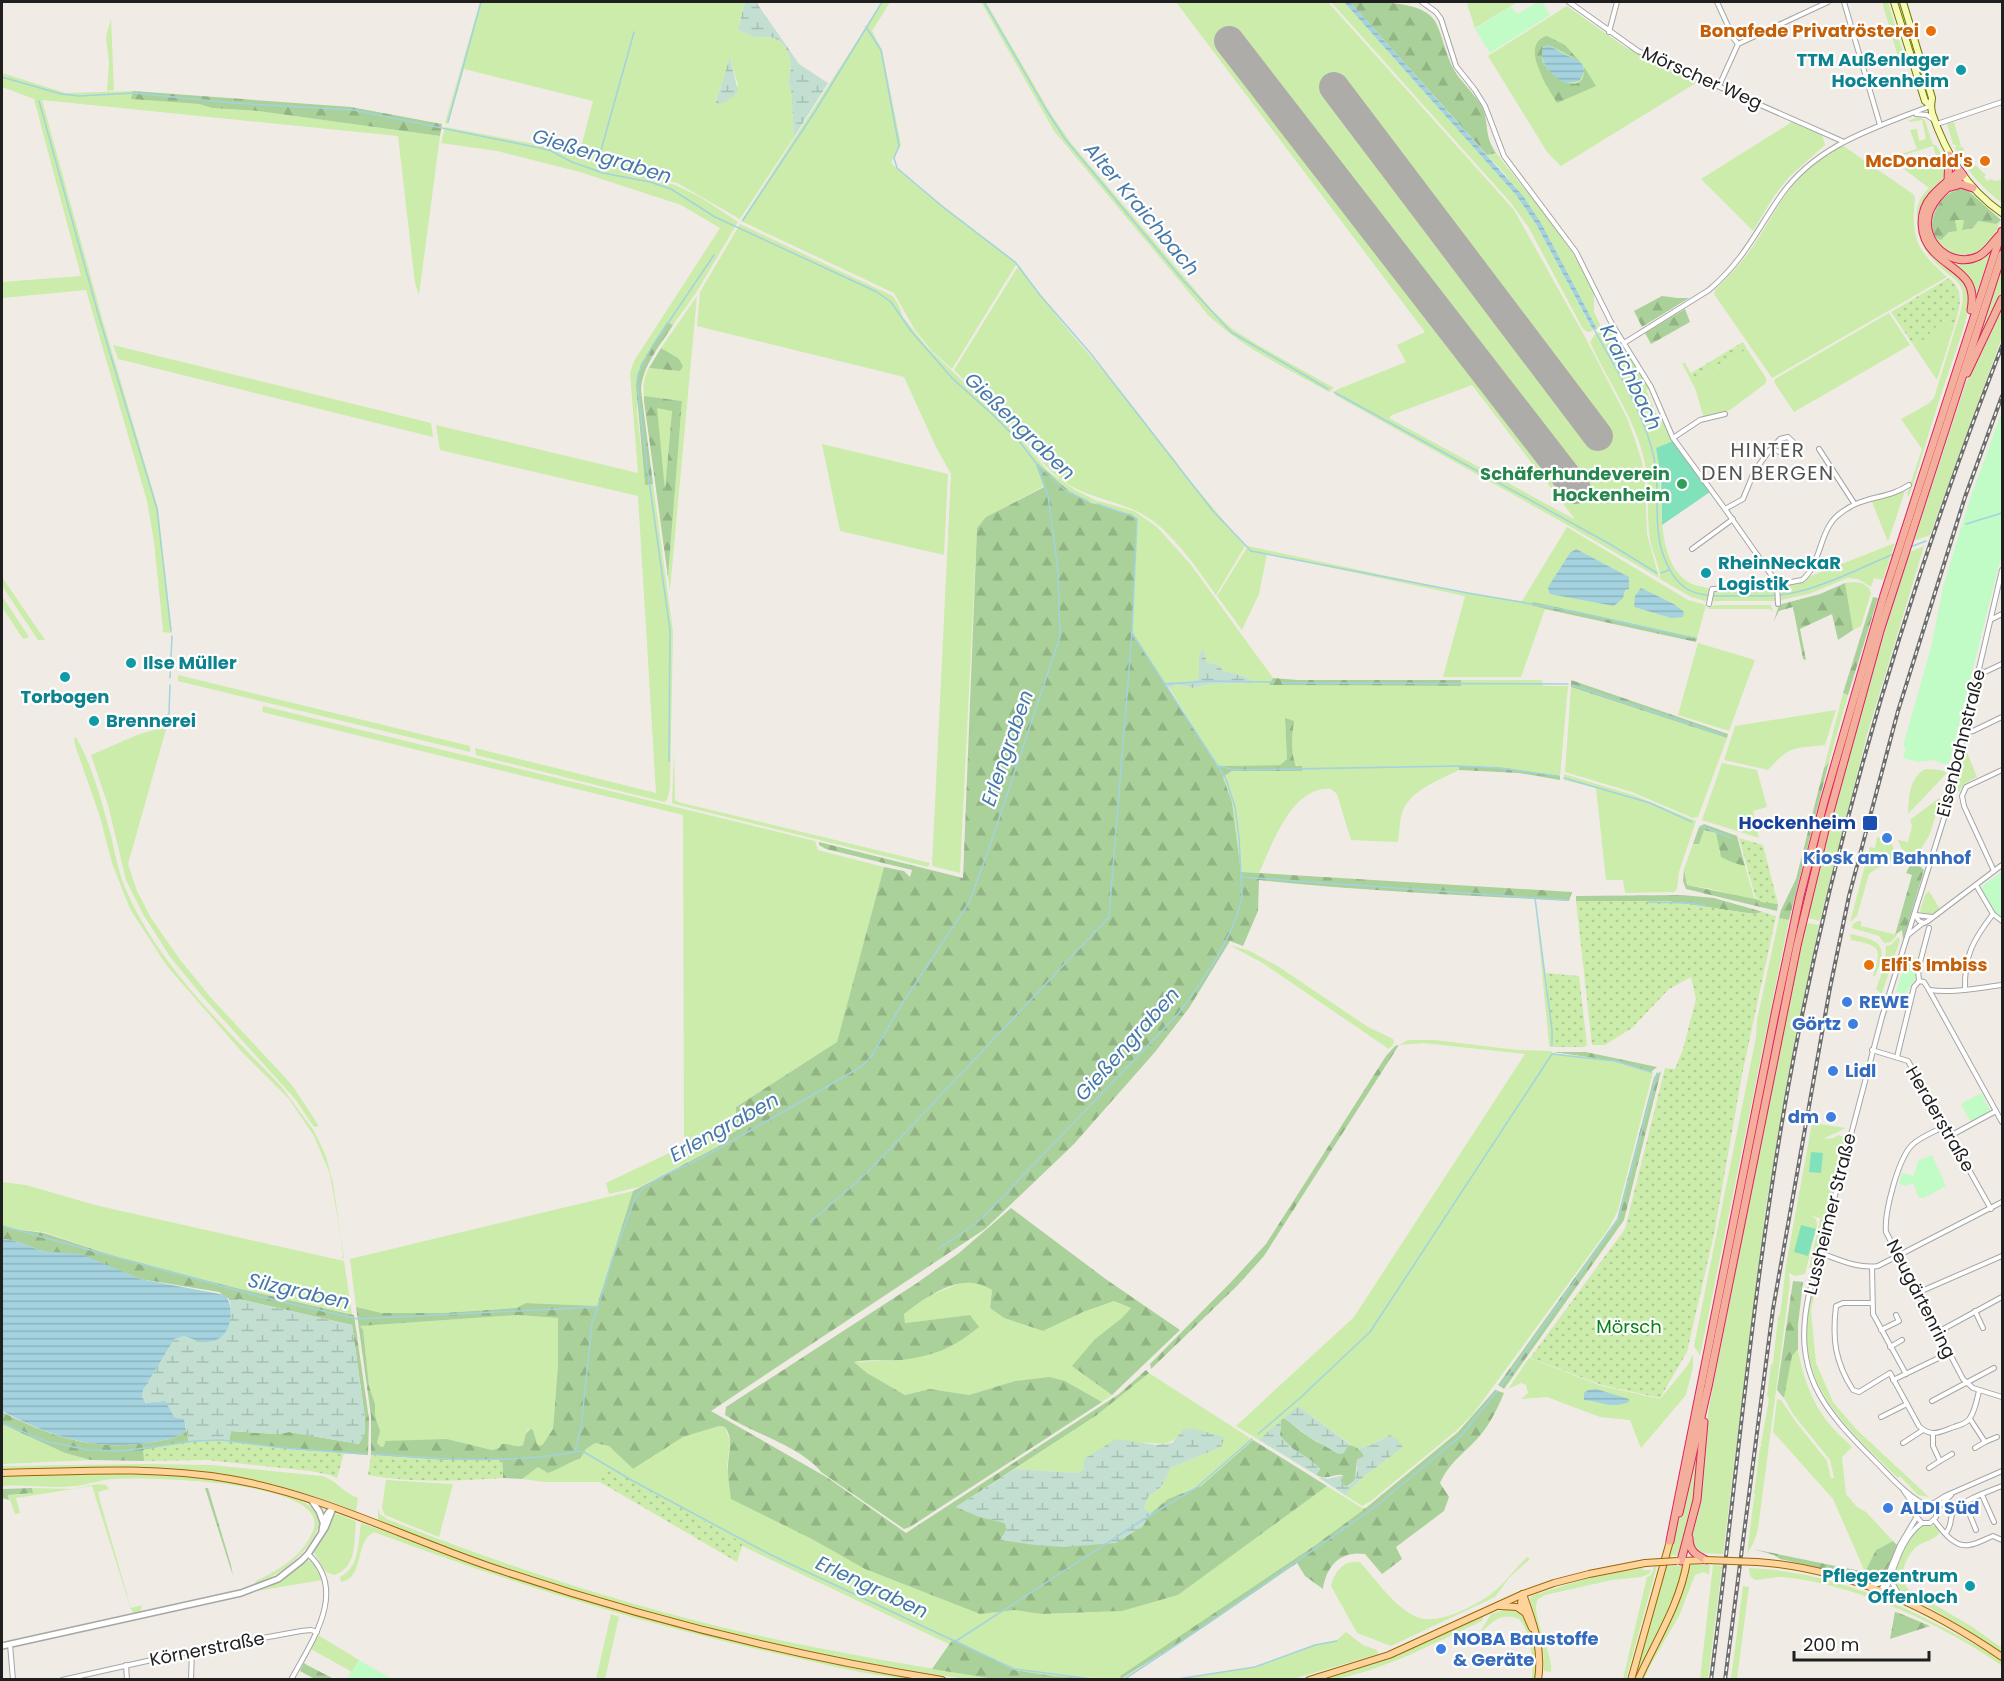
<svg xmlns="http://www.w3.org/2000/svg" width="2004" height="1681" font-family="Poppins,sans-serif">
	<style>
		.grass { fill: #cbecaa; fill-rule: evenodd }
		.forest { fill: url(#forest-firs); fill-rule: evenodd }
		.wetland { fill: url(#wetland-marsh) }
		.park { fill: #c1fbc6 }
		.garden { fill: url(#garden-dots) }
		.pitch { fill: #81e1bb }
		.water { fill: url(#water-rules) }
		.lines { fill: none; stroke-linecap: round; stroke-linejoin: round }
		.stream { stroke: #a4d2df; stroke-width: 1.5 }
		.runway { stroke: #aeaca9; stroke-width: 30 }
		.minor-casing { stroke: #a6a6a6; stroke-width: 6 }
		.tertiary-casing { stroke: #a6a6a6; stroke-width: 8 }
		.secondary-casing { stroke: #6f7b02; stroke-width: 8 }
		.primary-casing { stroke: #9a6600; stroke-width: 8 }
		.trunk-casing { stroke: #e02063; stroke-width: 9 }
		.minor { stroke: #fff; stroke-width: 4 }
		.tertiary { stroke: #fff; stroke-width: 5 }
		.secondary { stroke: #f8fbb8; stroke-width: 6 }
		.primary { stroke: #fed39c; stroke-width: 6 }
		.trunk { stroke: #f4af9c; stroke-width: 7 }
		.rail-casing { stroke: #6d6d6d; stroke-width: 4 }
		.rail { stroke: #fff; stroke-width: 1.5; stroke-dasharray: 4.5; stroke-linecap: butt }
		.primary-bridge-casing { stroke: #9a6600; stroke-width: 8; stroke-linecap: butt }
		.primary-bridge { stroke: #fed39c; stroke-width: 6 }
		.food-dot { fill: #e8710a; stroke: #fff; stroke-width: 2 }
		.culture-dot { fill: #0f9aa8; stroke: #fff; stroke-width: 2 }
		.leisure-dot { fill: #2e9e5b; stroke: #fff; stroke-width: 2 }
		.transit-dot { fill: #1a4fb4; stroke: #fff; stroke-width: 2 }
		.shop-dot { fill: #3f7fe0; stroke: #fff; stroke-width: 2 }
		.labels { text-anchor: middle; stroke-width: 4.5; stroke-linejoin: round; paint-order: stroke }
		.food-label { font-size: 18px; font-weight: bold; fill: #c56008; stroke: #fff; text-anchor: end }
		.culture-label { font-size: 18px; font-weight: bold; fill: #0d838f; stroke: #fff; text-anchor: start }
		.street-label { font-size: 18px; fill: #1f1f1f; stroke: #fff }
		.leisure-label { font-size: 18px; font-weight: bold; fill: #27864d; stroke: #fff; text-anchor: end }
		.transit-label { font-size: 18px; font-weight: bold; fill: #164399; stroke: #fff; text-anchor: end }
		.shop-label { font-size: 18px; font-weight: bold; fill: #366cbe; stroke: #fff; text-anchor: start }
		.park-label { font-size: 18px; fill: #088212; stroke: #fff }
		.water-label { font-size: 20px; font-style: italic; fill: #4579aa; stroke: #fff }
		.neighbourhood-label { font-size: 20px; letter-spacing: 1.5px; fill: #525252; stroke: #fff }
	</style>
	<defs>
		<pattern id="forest-firs" width="22" height="20" patternUnits="userSpaceOnUse" patternTransform="scale(1.5)"><rect width="22" height="20" fill="#aad199"/><path d="M5 1l3.5 6h-7zM16 11l3.5 6h-7z" fill="#92b383"/></pattern>
		<pattern id="wetland-marsh" width="20" height="14" patternUnits="userSpaceOnUse" patternTransform="scale(1.5)"><rect width="20" height="14" fill="#c2dfd1"/><path d="M1 5h8M5 5V1M11 12h8M15 12V8" fill="none" stroke="#a6bfb3"/></pattern>
		<pattern id="garden-dots" width="8" height="8" patternUnits="userSpaceOnUse" patternTransform="scale(1.5)"><rect width="8" height="8" fill="#cbecaa"/><path d="M2 2h.1M6 6h.1" fill="none" stroke="#aeca92" stroke-width="1.8" stroke-linecap="round"/></pattern>
		<pattern id="water-rules" width="6" height="5" patternUnits="userSpaceOnUse" patternTransform="scale(1.5)"><rect width="6" height="5" fill="#a4d2df"/><path d="M0 2.5h6" fill="none" stroke="#8db4bf"/></pattern>
	</defs>
	<rect width="100%" height="100%" fill="#f0ece5"/>
	<g class="grass">
		<path d="M480 2H745L738 30C744 32 750 36 756 37 763 38 771 36 776 39 792 48 793 67 788 82L791 88 794 137 740 219 677 183 600 163 579 155 593 101 464 69 448 124 445 123ZM730 58 738 85 716 104H715Z"/>
		<path d="M882 2H890L872 31 882 50 901 145 891 163 921 189 1017 263 952 369 931 350 915 330 894 293 741 221Z"/>
		<path d="M981 2H986L1051 114 1071 143 1212 310 1231 328 1256 344 1334 388 1329 392C1288 369 1243 348 1208 315L1054 131Z"/>
		<path d="M1176 2H1328L1514 210 1584 335 1627 418 1634 437 1642 462 1645 484 1647 534 1659 578 1571 527 1335 395 1336 390 1406 362 1397 345 1425 332ZM1472 385 1574 518V519L1389 418 1392 415Z"/>
		<path d="M1331 2H1344L1516 195 1536 224 1593 331 1588 332 1583 329 1529 228 1511 203Z"/>
		<path d="M1472 2H1517L1475 28 1467 4Z"/>
		<path d="M1882 2H1888L1905 59 1899 60Z"/>
		<path d="M1567 6 1625 47 1699 81 1561 166 1547 152 1488 56Z"/>
		<path d="M111 19 114 90 107 91 109 63 106 37Z"/>
		<path d="M2 73 66 93 133 91 132 99 199 104 212 108 258 111 440 136 419 295 415 283 398 136 42 100 102 318 158 508 172 633 162 632 163 629 154 542 147 501 86 290 2 298V282L81 276 34 99 2 87Z"/>
		<path d="M1919 117 1925 120 1933 145H1936C1939 151 1945 159 1946 165 1949 185 1917 196 1919 225 1921 261 1967 265 1970 296 1971 313 1952 362 1946 380 1933 418 1922 458 1909 497L1907 494 1922 449 1901 419 1928 404 1934 398 1960 313C1962 306 1964 297 1962 290 1960 282 1953 278 1947 273 1930 259 1917 244 1917 222 1916 207 1918 199 1929 188L1904 169 1937 159 1933 146 1901 156V154L1917 149 1910 130 1917 129 1919 141 1926 139 1922 120 1909 122 1908 121Z"/>
		<path d="M1792 122 1822 135 1825 145 1789 177 1774 196 1753 231 1701 179Z"/>
		<path d="M1954 122 1961 146 1957 147H1963L1966 157 1986 175 1984 177 1988 181 1990 179 1996 181 2002 179V203C1982 188 1966 170 1955 148L1957 146 1953 144 1947 124Z"/>
		<path d="M445 127 535 144 675 185 700 197 738 222 696 293 673 325 667 322 641 364 637 411 645 484H653L673 632 670 789 667 800 664 802 476 755 475 748 656 793 638 496 440 450 436 425 638 473 630 373 634 361 720 228 681 205 580 172 497 151 441 143Z"/>
		<path d="M1842 145 1913 194 1915 197C1911 239 1916 249 1947 277L1772 378 1714 294 1715 290C1727 278 1739 266 1749 252 1780 208 1790 173 1842 145Z"/>
		<path d="M1496 153 1546 216 1572 252 1594 292V312L1601 327 1597 329 1534 212 1504 173 1487 155Z"/>
		<path d="M1955 178C1947 190 1931 198 1927 214 1920 240 1944 267 1970 261 1978 260 1985 254 1991 251L1976 296C1964 265 1957 272 1936 252 1907 225 1933 197 1955 178Z"/>
		<path d="M1964 187C1950 193 1941 201 1933 214L1941 240 1955 224V220H1964L1962 229 1978 221 1996 224 2001 220C1997 229 1994 242 1986 249 1971 261 1947 258 1935 243 1918 220 1942 190 1964 187Z"/>
		<path d="M740 224 893 296 899 306 903 317 927 347 1011 427 1048 471 1075 490 1095 500 1134 511 1157 527 1191 565 1273 678 1270 685 1460 686 1461 680H1542L1543 686H1568L1560 776 1499 767 1460 766 1459 770C1441 779 1414 789 1404 808 1399 818 1400 832 1398 842L1351 840 1337 794 1331 789C1292 785 1272 845 1259 873L1241 872 1232 802 1223 777 1232 771H1302C1287 759 1292 738 1294 721L1285 719 1287 759 1280 765 1218 766 1170 689 1175 684 1193 688 1210 684 1253 683 1246 677 1222 670 1221 666 1207 662 1203 649 1199 655V678L1192 682H1164L1132 632 1137 519 1133 515 1088 502 1070 492 1036 465 1044 486 986 517 977 528 960 873 932 866 951 474 936 447 904 377 697 326 700 292Z"/>
		<path d="M1019 265C1058 325 1112 376 1154 434 1163 447 1175 458 1182 471L1245 546 1216 595C1195 566 1168 524 1134 510 1112 500 1088 497 1066 483 1044 469 1031 446 1014 427 995 406 973 390 954 370Z"/>
		<path d="M2002 266V292L1975 348Z"/>
		<path d="M697 296 670 590 668 577 682 401 644 396C643 385 644 377 649 368L680 371 678 358 661 348Z"/>
		<path d="M2002 304V337L1930 535 1914 541 1965 385Z"/>
		<path d="M1889 313 1910 345 1794 412 1774 382 1775 379Z"/>
		<path d="M1943 320 1955 324 1937 380 1912 343 1921 341Z"/>
		<path d="M1604 329 1614 330 1650 388 1646 390 1660 423 1664 422 1666 429 1673 441 1656 448C1666 488 1651 557 1688 582 1694 586 1703 586 1710 589L1707 600 1705 601 1691 597 1660 579C1660 565 1652 553 1650 539 1646 514 1650 489 1645 464 1637 421 1608 382 1590 342L1595 334Z"/>
		<path d="M113 345 431 423 433 437 118 359Z"/>
		<path d="M1747 349 1766 378V383L1730 410 1704 418 1695 388 1682 363H1685L1694 379Z"/>
		<path d="M656 407 672 410 665 493Z"/>
		<path d="M822 444 948 474 944 555 840 531Z"/>
		<path d="M1905 491 1888 542 1872 502Z"/>
		<path d="M1567 527 1688 600 1706 605 1697 638 1546 605H1532L1545 609 1521 677H1443L1465 596 1267 554 1259 594 1242 630 1217 596 1248 546 1466 593 1522 601ZM1641 589 1674 604 1671 618 1634 607Z"/>
		<path d="M1895 543 1883 580 1874 578 1871 587 1858 579 1848 578 1809 594 1781 600V588L1783 585 1800 583 1811 576Z"/>
		<path d="M1924 546 1867 735 1820 921 1808 918C1836 794 1871 673 1910 552Z"/>
		<path d="M2 577 45 640H38L2 586Z"/>
		<path d="M1853 582 1862 583 1869 588 1871 593 1861 626 1853 630 1845 583Z"/>
		<path d="M1775 587V601H1711L1712 591Z"/>
		<path d="M2 596 29 637 23 639 2 607Z"/>
		<path d="M1718 605H1771L1773 612 1770 609H1708L1710 606Z"/>
		<path d="M1698 643 1755 660 1729 731 1678 715Z"/>
		<path d="M178 675 470 746V752L178 681Z"/>
		<path d="M1861 686 1819 842 1786 980 1703 1400 1692 1445 1789 959 1821 823Z"/>
		<path d="M1571 687 1727 738 1698 817 1693 818 1632 792 1565 772Z"/>
		<path d="M1843 693 1848 695 1829 762 1824 768Z"/>
		<path d="M263 706 815 841 818 850 884 867 837 1042 736 1107V1131L719 1140V1146L639 1187 609 1194 606 1183 684 1146 683 815 262 712Z"/>
		<path d="M1836 710 1825 745C1794 749 1791 744 1768 770L1724 760 1735 726Z"/>
		<path d="M167 726 128 864 137 891 151 918 181 961 213 1000 292 1085 319 1126 314 1127 296 1100 203 997 171 958 143 914 126 880 108 805 91 755 137 735Z"/>
		<path d="M76 737C93 767 102 803 111 836 115 853 118 869 124 885 155 962 224 1027 281 1086L314 1131 326 1156 333 1183 344 1258 342 1259 343 1255 340 1232 330 1174 314 1136 289 1099 240 1050 167 966 130 909 112 863 100 817 75 745 74 739Z"/>
		<path d="M1964 745 1977 777 1964 784 1959 792 1955 789Z"/>
		<path d="M674 752 675 800 678 802 930 863 928 867 674 804 672 803Z"/>
		<path d="M1722 763 1757 770 1767 807 1753 811 1759 838 1702 820Z"/>
		<path d="M1925 769 1941 770 1947 773 1908 814C1909 796 1909 779 1925 769Z"/>
		<path d="M1564 774 1636 796 1696 821 1679 872 1677 889 1674 892 1625 893 1623 880H1606L1596 788 1564 780Z"/>
		<path d="M1939 798 1941 800 1929 836 1919 852 1910 855 1901 848 1898 840 1908 842 1912 826 1910 820Z"/>
		<path d="M1704 830 1716 833 1720 843 1719 852 1734 863 1745 866 1754 897 1761 902 1711 889 1687 885 1684 869 1693 844H1699Z"/>
		<path d="M1877 837 1889 840C1905 861 1881 864 1869 874L1857 916 1850 922 1870 847 1875 848Z"/>
		<path d="M1929 891 1940 909 1929 916 1924 915 1920 911 1925 895Z"/>
		<path d="M1535 899 1552 1026V1047H1550L1549 1044Z"/>
		<path d="M1779 918 1789 920 1700 1356 1694 1346 1756 1037 1757 1020Z"/>
		<path d="M1858 921H1861V926L1897 935 1891 942 1884 943 1879 936 1852 928 1853 924Z"/>
		<path d="M1807 923 1819 925 1789 1070 1766 1207 1723 1554 1697 1553 1690 1542 1709 1407 1791 990Z"/>
		<path d="M1850 934C1879 940 1890 944 1875 976H1873C1882 947 1881 946 1851 940Z"/>
		<path d="M1898 937 1900 940 1882 993H1880L1876 989 1885 964 1886 946 1891 945Z"/>
		<path d="M1229 945 1250 951 1279 967 1368 1027 1393 1039 1394 1043 1389 1049 1261 962Z"/>
		<path d="M1408 1040H1435L1517 1050 1551 1051 1553 1053 1615 1061 1653 1072 1618 1210 1609 1228 1473 1414 1457 1430 1371 1501 1362 1506 1345 1495 1362 1478 1403 1447 1385 1437 1369 1446 1357 1449 1298 1406 1259 1440 1236 1426 1354 1317 1525 1054 1423 1043 1399 1045Z"/>
		<path d="M1812 1123 1846 1128 1823 1139 1834 1138 1838 1135 1846 1138 1812 1269 1809 1268 1821 1216 1820 1218 1811 1216 1816 1219 1817 1225 1805 1274 1795 1276 1789 1273 1790 1283 1758 1529 1754 1542 1747 1554 1754 1497 1756 1496 1754 1494 1760 1447 1762 1446 1761 1444 1769 1398 1767 1396 1771 1365 1773 1363 1778 1317 1780 1315 1786 1265Z"/>
		<path d="M2 1182 26 1185 95 1205 344 1261 352 1314 224 1285 111 1255 44 1232 14 1229 2 1225Z"/>
		<path d="M633 1191 597 1306 526 1303 516 1308 443 1313H382L356 1307 350 1259Z"/>
		<path d="M963 1282 981 1283 992 1290 990 1308 1004 1318 1043 1331 1083 1312 1114 1301 1131 1308 1122 1318 1095 1339 1073 1366 1112 1395 1102 1402 1065 1381H1015L969 1395 930 1389 905 1395 867 1373 854 1362 901 1360 938 1352 970 1315 905 1323 904 1314 929 1296Z"/>
		<path d="M1814 1283 1816 1284 1811 1311 1816 1363 1833 1402 1856 1429 1929 1497 1918 1495 1900 1476 1898 1478C1836 1416 1788 1379 1814 1283Z"/>
		<path d="M518 1315 558 1318V1365L553 1429 543 1444 540 1446 537 1445 533 1430 528 1429 523 1445C516 1449 510 1442 502 1444L499 1448 492 1450 447 1439 384 1442V1446L381 1447 377 1443 379 1426 375 1415V1404L369 1386 363 1332 358 1326Z"/>
		<path d="M1798 1349C1802 1376 1814 1408 1832 1427 1837 1434 1846 1440 1852 1447L1842 1457 1846 1494 1857 1507 1866 1512 1893 1541 1876 1550 1865 1572 1833 1499 1773 1432 1777 1399 1781 1400 1796 1422 1827 1461 1831 1478H1834L1830 1460 1793 1414 1784 1398 1792 1356Z"/>
		<path d="M1693 1354V1367L1686 1395 1641 1448 1630 1420 1600 1417 1547 1397 1521 1399 1528 1393 1526 1385 1521 1383 1508 1389 1529 1358 1602 1386 1660 1399 1688 1365Z"/>
		<path d="M1149 1373 1253 1440 1201 1486 1168 1499 1151 1513 1144 1508 1148 1497 1161 1487 1171 1468 1221 1447 1182 1433C1162 1452 1157 1439 1137 1444 1119 1450 1101 1461 1084 1469L1078 1473 1015 1469 1097 1415Z"/>
		<path d="M2 1424 65 1453 91 1460 2 1464Z"/>
		<path d="M719 1426 725 1427 730 1441 727 1468 810 1538 865 1569 980 1614 1015 1610 1041 1614 1122 1611 1178 1595 1327 1486 1362 1508 1367 1507 1317 1544 1120 1676 1121 1679 1053 1676 1014 1670 953 1639 949 1644 742 1546 743 1543 608 1468 600 1482H544L522 1479 538 1467 567 1464 580 1459 586 1449 595 1443 609 1446 633 1469 683 1437Z"/>
		<path d="M1701 1432 1695 1497 1679 1556 1672 1555 1668 1567 1683 1565C1684 1582 1646 1669 1635 1680Z"/>
		<path d="M145 1464 212 1465 322 1476C337 1480 343 1493 358 1498L356 1511C302 1490 242 1474 184 1469 123 1464 62 1468 2 1469V1466Z"/>
		<path d="M106 1472C127 1472 148 1472 170 1473 197 1475 304 1490 317 1513 323 1521 318 1530 313 1538 299 1561 278 1575 254 1585L256 1581C279 1570 303 1556 313 1531 334 1480 144 1477 115 1479 100 1479 89 1485 75 1486 50 1489 26 1484 2 1486V1475Z"/>
		<path d="M386 1480 453 1484 439 1537 385 1515 382 1508Z"/>
		<path d="M98 1484 106 1485 109 1489 98 1492 100 1501 131 1608 142 1605 141 1611 133 1613 131 1609 92 1486 16 1498 20 1513 15 1514 8 1495 29 1494 33 1491 32 1488 72 1489Z"/>
		<path d="M378 1509 380 1514 387 1519C495 1562 604 1598 717 1626 808 1648 902 1664 994 1679H964L860 1662 730 1634 649 1613 525 1576 436 1544 378 1520Z"/>
		<path d="M337 1514 356 1521C354 1542 357 1568 334 1575L326 1572 314 1553 333 1515Z"/>
		<path d="M361 1523 532 1583 639 1615 926 1679C877 1679 830 1665 783 1655 644 1624 507 1582 374 1532 354 1541 365 1578 341 1582L340 1577C360 1567 358 1543 361 1523Z"/>
		<path d="M1924 1525 1936 1526 1940 1532C1934 1542 1924 1540 1916 1547 1905 1557 1897 1579 1909 1590L1971 1626 2002 1648V1654L1963 1627 1896 1588C1888 1573 1909 1531 1924 1525Z"/>
		<path d="M1527 1557 1530 1559 1509 1578 1495 1597 1391 1646 1357 1633 1331 1586C1335 1571 1343 1560 1360 1562 1377 1581 1394 1607 1417 1617 1437 1626 1475 1606 1491 1594 1504 1584 1515 1569 1527 1557Z"/>
		<path d="M307 1560C316 1562 321 1572 322 1580L257 1591 282 1578Z"/>
		<path d="M1692 1565H1710L1709 1575 1704 1572 1695 1575 1679 1616 1651 1664 1644 1679 1641 1680 1674 1612 1687 1570Z"/>
		<path d="M1713 1565 1722 1566 1708 1679H1700Z"/>
		<path d="M1657 1566 1626 1679H1623L1647 1577 1651 1575 1654 1567Z"/>
		<path d="M1643 1568V1570H1651L1649 1574 1641 1577 1612 1580 1545 1595 1538 1599C1529 1614 1554 1654 1551 1672L1544 1671 1543 1645 1530 1600 1531 1596 1588 1578Z"/>
		<path d="M1749 1568C1842 1572 1917 1611 1995 1656L2002 1661V1666C1945 1625 1853 1583 1782 1577 1773 1577 1764 1580 1755 1580L1750 1576Z"/>
		<path d="M1743 1586 1749 1587 1748 1594 1737 1679H1731Z"/>
		<path d="M1507 1609 1518 1611C1536 1625 1537 1658 1535 1679H1532C1533 1660 1532 1634 1519 1619 1497 1609 1484 1630 1472 1645L1491 1614Z"/>
		<path d="M611 1614 619 1617 605 1679H596Z"/>
		<path d="M1484 1615 1482 1621C1441 1640 1365 1680 1321 1680L1382 1661Z"/>
		<path d="M1346 1632 1363 1645 1377 1650 1378 1654 1293 1679H1159L1185 1678 1254 1667 1314 1645 1337 1640Z"/>
		<path d="M318 1635 359 1660 352 1672 311 1649Z"/>
	</g>
	<g class="forest">
		<path d="M1350 2C1376 2 1422 0 1435 21 1443 36 1445 53 1453 68 1461 83 1476 94 1483 109 1489 125 1484 135 1496 153L1487 155Z"/>
		<path d="M1547 36 1565 45 1582 64C1575 58 1556 48 1548 45L1543 47 1542 60C1549 77 1586 100 1584 67L1596 86 1557 103C1549 89 1518 44 1547 36Z"/>
		<path d="M133 91 351 107 442 124 440 136 258 111 212 108 199 104 131 99Z"/>
		<path d="M1964 187 2001 220 1996 224 1978 221 1973 228 1962 230 1964 220H1955L1957 231 1949 232 1941 240 1936 238C1927 223 1936 203 1950 193 1955 191 1960 189 1964 187Z"/>
		<path d="M1662 296 1678 298H1689L1642 327 1634 311Z"/>
		<path d="M1685 309 1690 322 1651 344 1645 333Z"/>
		<path d="M667 322 673 325C660 346 642 366 641 390L653 484 645 485 636 385 641 364Z"/>
		<path d="M661 348 678 358 683 366 680 371 649 368Z"/>
		<path d="M644 396 682 401 668 577 644 401ZM657 408 672 411 665 490Z"/>
		<path d="M1037 463 1070 492 1088 502 1133 515 1137 519 1132 632 1218 766 1280 765 1287 759 1285 718 1294 721C1292 736 1290 751 1296 766H1302V771H1232L1223 777 1232 802 1241 872 1572 892 1569 901C1466 895 1362 891 1259 880L1258 911 1243 946 1230 941 1189 1008 1155 1052 1074 1144 985 1229 711 1411 828 1478 906 1533 1119 1394 1146 1370 1149 1373 1097 1415 956 1507 979 1516 1005 1523 1007 1529 1001 1539 1142 1527 1151 1513 1168 1499 1201 1486 1253 1440 1327 1486 1178 1595 1122 1611 1041 1614 1015 1610 980 1614 865 1569 810 1538 731 1499C730 1489 728 1480 728 1470 727 1455 735 1440 725 1427L719 1426 683 1437 633 1469 609 1446 595 1443 586 1449 580 1459C568 1462 560 1469 548 1473L538 1467 522 1479 503 1478 502 1459 441 1460 371 1455V1416L356 1307 382 1313H443L516 1308 526 1303 597 1306 633 1191 719 1146V1140L736 1131V1107L837 1042 884 867 904 871 910 877 912 870 826 849 819 845V842L963 878 977 528 986 517 1044 487 1036 465ZM518 1315 558 1318V1365L553 1429 543 1444 540 1446 537 1444 533 1430 530 1429 526 1434 523 1445C516 1449 510 1442 502 1444L499 1448 492 1450 447 1439 385 1441 384 1446 381 1447 377 1443 380 1431 375 1415V1404L369 1386 363 1330 360 1326Z"/>
		<path d="M1845 583 1853 630 1838 640 1832 614 1800 629 1806 660 1803 659 1793 607 1779 611 1774 621 1778 608 1782 604 1820 594Z"/>
		<path d="M1873 597 1878 598 1848 695 1843 693Z"/>
		<path d="M1533 602 1697 638 1696 642 1545 609 1531 605Z"/>
		<path d="M1273 678 1298 680H1461V686L1269 685Z"/>
		<path d="M1571 680 1728 734 1727 738 1571 687Z"/>
		<path d="M1829 762 1789 920 1779 918 1781 910 1796 879 1824 768Z"/>
		<path d="M1459 766 1499 767 1560 776V780L1519 773 1459 770Z"/>
		<path d="M1704 824 1737 836 1745 866 1734 863 1721 857 1716 833 1704 830 1699 844H1693L1699 827Z"/>
		<path d="M1911 863 1919 865 1924 870 1903 940 1902 930 1895 935 1912 875 1906 873Z"/>
		<path d="M1684 869 1687 885 1778 904 1777 911 1686 889 1683 881Z"/>
		<path d="M1682 895 1714 898 1763 912 1754 914 1666 901H1576V896Z"/>
		<path d="M1399 1045 1264 1256 1238 1285 1151 1369 1150 1364 1233 1280 1266 1244 1386 1056 1395 1046Z"/>
		<path d="M1553 1052H1586L1657 1067 1651 1072 1615 1061Z"/>
		<path d="M1661 1071 1624 1220 1504 1389 1498 1385 1617 1219 1654 1077Z"/>
		<path d="M1011 1208 1107 1280 1180 1330 1112 1395 1072 1366 1095 1339 1122 1318 1131 1308 1114 1301 1083 1312 1043 1331 1004 1318 990 1308 992 1290C962 1270 929 1295 904 1314L905 1323 970 1315 979 1327C953 1348 934 1356 901 1360 886 1361 868 1359 854 1362L867 1373 905 1395 930 1389 969 1395 1015 1381 1049 1377 1065 1381 1102 1402 910 1527 904 1529 821 1472C802 1447 752 1433 725 1415L726 1407 917 1283 959 1253Z"/>
		<path d="M2 1225 14 1229 44 1233 111 1255 224 1285 354 1315 369 1419 368 1455 285 1449 229 1441 231 1431 277 1434 289 1432 359 1444 365 1432V1418L352 1325 239 1299H229L219 1292 140 1279 94 1260 42 1251 12 1240 2 1239Z"/>
		<path d="M1793 1281 1803 1282 1798 1325V1349L1792 1356 1784 1398 1777 1390Z"/>
		<path d="M1495 1390 1504 1393C1497 1410 1489 1426 1477 1439 1462 1455 1449 1463 1440 1483L1449 1497 1444 1511 1396 1547 1402 1559 1382 1574 1365 1554C1341 1550 1326 1566 1323 1589L1305 1576 1297 1563 1204 1627 1121 1679 1120 1676 1317 1544 1367 1507 1458 1432Z"/>
		<path d="M2 1412C51 1437 97 1452 152 1442 165 1440 176 1439 186 1430L189 1442 144 1450V1461L91 1460 65 1453 2 1424Z"/>
		<path d="M1284 1418C1302 1431 1327 1457 1351 1445L1361 1450 1364 1456 1357 1460 1355 1480 1346 1487 1340 1481 1343 1475C1333 1473 1328 1481 1316 1475L1320 1469 1312 1461 1293 1449 1280 1436 1281 1420Z"/>
		<path d="M32 1488 33 1493 8 1495 9 1500 2 1498V1489Z"/>
		<path d="M205 1488H208L231 1565 233 1576Z"/>
		<path d="M1893 1541 1897 1545C1891 1558 1886 1580 1871 1582L1830 1570 1780 1559 1774 1555 1753 1549 1865 1572 1876 1550Z"/>
		<path d="M1895 1612 1899 1613 1930 1626 1890 1639Z"/>
		<path d="M953 1639 1014 1670 1053 1676 1105 1679H994L932 1669Z"/>
		<path d="M304 1663 307 1665 334 1679H315L300 1671Z"/>
	</g>
	<g class="wetland">
		<path d="M745 2H756L799 64 828 83 794 137 791 88 788 82C793 67 792 48 776 39 770 36 763 38 756 37 750 36 744 32 738 30Z"/>
		<path d="M730 57 738 92 726 102 715 105Z"/>
		<path d="M1203 648 1207 662 1221 666 1222 670 1246 677 1254 683 1210 684 1193 688 1175 684 1170 689 1164 682H1192L1199 678V655Z"/>
		<path d="M229 1299H239L352 1325 365 1418V1432L359 1444 289 1432 277 1434 231 1431 229 1441 189 1442 185 1423 181 1418 174 1417 160 1401 147 1403 142 1397 143 1390 169 1345 174 1339 184 1336 192 1340 222 1335C230 1323 233 1314 229 1299Z"/>
		<path d="M1298 1406 1351 1445 1347 1447 1344 1453 1338 1454 1308 1436 1284 1418Z"/>
		<path d="M1281 1420 1280 1436 1293 1449 1312 1461 1320 1470 1316 1475 1259 1440Z"/>
		<path d="M1190 1428 1225 1437 1221 1447 1171 1468 1161 1487 1148 1497 1144 1508 1151 1513 1142 1527 1116 1543 1064 1547 1035 1545 1000 1540 1007 1529 1005 1523 979 1517 956 1507 1015 1469 1078 1473 1084 1469V1459L1116 1439 1156 1445 1172 1443 1183 1430Z"/>
		<path d="M1390 1435 1396 1439 1403 1447 1362 1478 1345 1495 1318 1477 1328 1479 1344 1475 1340 1481 1346 1487C1358 1482 1357 1471 1357 1460L1364 1456 1363 1453 1357 1449 1369 1446Z"/>
	</g>
	<g class="park">
		<path d="M1538 2H1542L1550 15 1490 53 1475 29 1511 6 1517 14Z"/>
		<path d="M2002 411V553L1949 764 1939 763 1935 760 1918 762 1903 758 1906 748 1903 746 1931 647 1944 583 1970 499Z"/>
		<path d="M2002 872V919L1994 912 1979 888Z"/>
		<path d="M1909 957 1918 959 1915 968 1916 978 1905 994 1896 992 1905 962Z"/>
		<path d="M1981 1093 1991 1112 1971 1123 1961 1104Z"/>
		<path d="M1932 1155 1946 1186 1924 1198H1919L1913 1183 1906 1186 1899 1184 1902 1173 1914 1176 1918 1161Z"/>
		<path d="M359 1660 392 1679H347Z"/>
	</g>
	<g class="garden">
		<path d="M1949 278C1965 292 1960 306 1955 324L1943 320 1921 342 1912 343 1891 312Z"/>
		<path d="M1743 342 1747 349 1694 379 1691 373Z"/>
		<path d="M1739 838 1763 845 1778 904 1761 902 1755 896Z"/>
		<path d="M1576 901H1666L1754 914 1763 912 1776 916 1742 1075 1714 1234 1687 1352 1660 1398 1602 1385 1530 1358 1625 1229 1665 1068 1675 1069 1683 1049 1696 999 1691 977 1669 989 1632 1028 1605 1045H1592Z"/>
		<path d="M1546 973 1579 976 1587 1045 1584 1047H1553Z"/>
		<path d="M211 1440 229 1441 285 1449 344 1453 337 1478 330 1475 311 1471 207 1460 144 1461 143 1450 189 1442Z"/>
		<path d="M371 1455 441 1460 502 1459 503 1478C458 1481 412 1483 368 1475Z"/>
		<path d="M608 1467 743 1543 737 1562 600 1482Z"/>
	</g>
	<g class="pitch">
		<path d="M1673 441 1710 492 1662 525 1661 477 1656 448Z"/>
		<path d="M1811 1152 1823 1153 1821 1173 1809 1172Z"/>
		<path d="M1801 1225 1816 1229 1808 1256 1794 1252Z"/>
	</g>
	<g class="water">
		<path d="M1344 2H1350L1523 196 1541 223 1597 329 1593 330 1536 224 1516 195Z"/>
		<path d="M1548 45C1555 48 1559 52 1566 55 1579 61 1591 65 1579 81L1565 83C1553 76 1538 63 1543 48Z"/>
		<path d="M1576 549 1629 577V589L1625 590 1623 598 1614 606 1550 594 1548 588 1550 584 1570 553Z"/>
		<path d="M1641 588 1674 604 1684 612 1683 617 1671 618 1634 607 1635 596Z"/>
		<path d="M2 1239 12 1240 42 1251 81 1254 140 1279 225 1295C235 1307 232 1333 216 1340 207 1344 192 1340 184 1336L174 1339 143 1390 142 1397 146 1403 165 1401 174 1417 184 1419 186 1430C176 1439 165 1440 152 1442 97 1452 51 1437 2 1411Z"/>
		<path d="M1596 1389 1629 1399V1402C1610 1409 1603 1402 1584 1400V1393L1588 1390Z"/>
	</g>
	<g class="lines">
		<g class="stream">
			<path d="M984 2 1045 108 1065 139 1182 279 1231 332 1328 389"/>
			<path d="M866 27 881 50 899 146 894 158 897 168 943 207 1015 262 1040 295 1091 354 1213 511 1251 551 1468 593 1577 612 1693 638"/>
			<path d="M2 77 61 94 79 96 134 93 233 103 354 110 549 150 572 162 603 173 650 182 671 189 715 217 877 292 891 302 911 331 952 378 992 414 1019 441 1036 463"/>
			<path d="M39 101 99 317 157 509 171 631"/>
			<path d="M448 122 481 2"/>
			<path d="M598 161 634 32"/>
			<path d="M743 220 816 110 882 2"/>
			<path d="M1594 329C1616 370 1644 411 1654 458 1661 490 1652 526 1664 557 1679 597 1700 596 1737 596 1758 596 1780 597 1801 591 1833 583 1864 566 1894 554"/>
			<path d="M1334 392 1608 543 1657 573"/>
			<path d="M1037 464 1048 496 1058 570 1060 637 988 851 969 903 900 1007 871 1057 862 1066C811 1096 759 1126 707 1155 684 1168 653 1176 636 1196L612 1260 598 1307 592 1322 581 1428 575 1451 584 1452 633 1481 769 1554 1014 1669 1100 1680"/>
			<path d="M1039 466 1065 490 1089 502"/>
			<path d="M1966 524 2002 513"/>
			<path d="M1910 547 1926 541"/>
			<path d="M1661 573 1669 570"/>
			<path d="M170 678 172 636"/>
			<path d="M1282 683 1568 684"/>
			<path d="M1167 684 1209 681 1274 682"/>
			<path d="M1572 685 1723 735"/>
			<path d="M139 726 164 718 169 714 170 685"/>
			<path d="M669 761 670 630 646 459 637 382 638 374 653 345 714 255"/>
			<path d="M1218 766 1235 770 1459 766 1499 768 1558 776"/>
			<path d="M1564 778 1650 803 1692 822"/>
			<path d="M1701 826 1731 838"/>
			<path d="M1241 877 1535 898 1552 1030V1046"/>
			<path d="M1536 898 1568 900"/>
			<path d="M1649 902 1688 903 1706 906"/>
			<path d="M810 1222 858 1181 886 1153 1109 917 1132 633"/>
			<path d="M2 1226 262 1297 358 1319 597 1307"/>
			<path d="M938 1249 975 1224 987 1213 1179 1013C1202 981 1235 936 1242 896L1239 838 1235 807 1226 779 1132 633 1137 519 1132 516 1097 504"/>
			<path d="M1501 1386 1618 1220 1657 1073"/>
			<path d="M2 1423 45 1441 88 1450 122 1451 195 1441 221 1440 284 1448 365 1454"/>
			<path d="M1258 1434 1300 1398 1370 1332 1552 1054 1615 1061 1651 1072"/>
			<path d="M372 1454C439 1459 508 1464 575 1452"/>
			<path d="M956 1641 1141 1521 1196 1488 1252 1439"/>
			<path d="M1123 1680 1179 1643 1371 1510 1461 1436 1497 1391"/>
			<path d="M1171 1680 1255 1667 1315 1645 1337 1641"/>
		</g>
		<g class="runway">
			<path d="M1229 41 1576 489"/>
			<path d="M1334 87 1598 436"/>
		</g>
		<defs>
			<g id="minor">
				<path d="M1422 2 1436 12 1441 19 1456 66 1475 90 1485 106 1504 156 1576 252 1612 324 1651 387 1673 438 1725 509 1777 583"/>
				<path d="M1569 2 1638 51 1842 141"/>
				<path d="M1717 2 1734 39 1738 44"/>
				<path d="M1844 2 1880 125"/>
				<path d="M1609 32 1617 2"/>
				<path d="M1719 86 1738 44 1828 2"/>
				<path d="M1916 114 1927 115 1934 120"/>
				<path d="M1937 124 2002 102"/>
				<path d="M1624 343 1709 290C1745 259 1756 231 1782 194 1818 144 1875 128 1930 106"/>
				<path d="M1673 438 1700 420 1725 414"/>
				<path d="M1819 449 1854 503"/>
				<path d="M1725 509 1743 499 1754 472 1769 451 1780 439 1788 437 1796 445 1793 451 1785 454 1774 450 1769 451"/>
				<path d="M1692 549 1733 519"/>
				<path d="M1777 583 1778 604"/>
				<path d="M1709 604 1712 589 1771 586 1802 580C1821 565 1819 532 1837 516 1862 494 1885 501 1909 485"/>
				<path d="M1992 619 2002 614"/>
				<path d="M1979 671 1985 672 2002 664"/>
				<path d="M1963 733 1973 731 2002 717"/>
				<path d="M1994 871 1964 806 1962 796 1966 787 2002 770"/>
				<path d="M1976 885 1993 914 2002 921"/>
				<path d="M1915 915 1919 921 1924 923 1928 921 2002 865"/>
				<path d="M1916 915 1932 917"/>
				<path d="M1908 935 1923 923"/>
				<path d="M1919 981 1924 982 1929 990C1954 993 1978 988 2002 985"/>
				<path d="M1929 990 2002 1122"/>
				<path d="M1965 990C1964 956 1973 940 1993 914"/>
				<path d="M1872 1050 1908 1061 1991 1209"/>
				<path d="M1897 1057 1914 987 1919 981 1918 970 1929 928"/>
				<path d="M1945 1126C1934 1132 1920 1137 1912 1145 1898 1159 1884 1213 1886 1232L1963 1379 1973 1388 2002 1397"/>
				<path d="M1950 1136 1996 1111"/>
				<path d="M1820 1253C1838 1259 1857 1269 1878 1266L2002 1202"/>
				<path d="M1872 1267 1873 1314 1906 1374"/>
				<path d="M1917 1293 2002 1256"/>
				<path d="M1872 1303H1843L1836 1306C1832 1339 1835 1362 1853 1390L1859 1392 1890 1373 1919 1426C1931 1438 1940 1432 1954 1427 1959 1425 1967 1424 1970 1418 1975 1411 1977 1399 1979 1391"/>
				<path d="M1975 1311 1983 1328"/>
				<path d="M1881 1330 1899 1321 1896 1315"/>
				<path d="M1938 1332 2002 1297"/>
				<path d="M1890 1347 1902 1340"/>
				<path d="M1893 1380 1949 1353"/>
				<path d="M1932 1401 1994 1368"/>
				<path d="M1881 1417 1907 1404"/>
				<path d="M1970 1419 1985 1442 1997 1437"/>
				<path d="M1903 1443 1923 1430"/>
				<path d="M1975 1448 1985 1442"/>
				<path d="M1940 1461 1952 1454"/>
				<path d="M1929 1468 1940 1461 1933 1446V1434"/>
				<path d="M1904 1491 1916 1508"/>
				<path d="M1982 1495 1994 1522"/>
				<path d="M1922 1503C1904 1493 1888 1474 1874 1460 1821 1407 1792 1372 1809 1294L1882 1017 1945 815 2002 570"/>
				<path d="M1965 1503 1976 1530"/>
				<path d="M1931 1504 1936 1509V1517L1930 1523H1922L1915 1515 1916 1508 1920 1504 1934 1503 1945 1496 2002 1471"/>
				<path d="M1936 1509 1951 1495"/>
				<path d="M1934 1520C1942 1530 1954 1548 1969 1545 1977 1544 1985 1539 1993 1536L2002 1540"/>
				<path d="M1946 1533C1954 1522 1948 1519 1954 1511 1962 1500 1990 1491 2002 1486"/>
				<path d="M1890 1579 1898 1593 1907 1600"/>
				<path d="M1871 1586 1880 1583 1885 1578"/>
				<path d="M1881 1591 1900 1545 1916 1518"/>
				<path d="M1885 1592C1894 1570 1901 1537 1922 1523"/>
				<path d="M10 1644 13 1680"/>
				<path d="M126 1665 127 1680"/>
				<path d="M62 1680 192 1651 301 1631 311 1630 317 1632"/>
				<path d="M191 1680 192 1651"/>
				<path d="M291 1680C311 1642 349 1591 308 1554"/>
			</g>
			<g id="tertiary">
				<path d="M312 1501 319 1511 323 1522"/>
				<path d="M322 1531C323 1522 325 1514 332 1509"/>
				<path d="M2 1646 241 1593 278 1579 301 1561 308 1554 325 1528 333 1508"/>
			</g>
			<g id="secondary">
				<path d="M1894 2 1925 101 1931 106"/>
				<path d="M1903 2 1932 98 1931 106 1932 113C1946 154 1966 188 2002 213"/>
			</g>
			<g id="primary">
				<path d="M2 1473C78 1471 155 1466 230 1479 319 1494 403 1537 488 1566 636 1616 787 1655 942 1680"/>
				<path d="M1683 1561 1706 1560"/>
				<path d="M1757 1562C1846 1568 1929 1607 2002 1657"/>
				<path d="M1523 1594C1533 1622 1543 1649 1538 1680"/>
				<path d="M1523 1594 1521 1603 1532 1628"/>
				<path d="M1500 1606 1517 1607 1524 1612"/>
				<path d="M1309 1680 1389 1655 1523 1594 1554 1583 1589 1574 1645 1563"/>
				<path d="M1631 1680 1670 1541"/>
				<path d="M1638 1680C1656 1640 1680 1604 1687 1561"/>
			</g>
			<g id="trunk">
				<path d="M1960 171C1950 179 1940 187 1932 196 1918 212 1919 237 1934 252 1953 272 1978 275 1971 310"/>
				<path d="M1963 175C1950 185 1934 198 1929 213 1920 242 1952 270 1979 256 1988 251 1992 243 1999 236"/>
				<path d="M1948 181 1949 155"/>
				<path d="M1951 187 1961 184 1973 188"/>
				<path d="M1967 373 2002 299"/>
				<path d="M1679 1513 1708 1387 1797 946 1826 826 1880 631 2002 254"/>
				<path d="M1689 1538C1689 1551 1696 1555 1706 1560"/>
				<path d="M1670 1541 1775 1014 1800 896 1824 802 1884 595 2002 231"/>
				<path d="M1681 1561 1697 1500 1704 1422"/>
			</g>
		</defs>
		<use href="#minor" class="minor-casing"/>
		<use href="#tertiary" class="tertiary-casing"/>
		<use href="#secondary" class="secondary-casing"/>
		<use href="#primary" class="primary-casing"/>
		<use href="#trunk" class="trunk-casing"/>
		<use href="#minor" class="minor"/>
		<use href="#tertiary" class="tertiary"/>
		<use href="#secondary" class="secondary"/>
		<use href="#primary" class="primary"/>
		<use href="#trunk" class="trunk"/>
		<defs>
			<g id="rail">
				<path d="M1711 1680C1736 1486 1752 1291 1786 1099 1832 841 1907 590 2002 346"/>
				<path d="M1725 1680 1773 1309 1830 988 1849 896 1898 711 1965 497 2002 396"/>
			</g>
		</defs>
		<use href="#rail" class="rail-casing"/>
		<use href="#rail" class="rail"/>
		<defs>
			<g id="primary-bridge">
				<path d="M1706 1560 1757 1562"/>
				<path d="M1645 1563 1677 1561"/>
			</g>
		</defs>
		<use href="#primary-bridge" class="primary-bridge-casing"/>
		<use href="#primary-bridge" class="primary-bridge"/>
	</g>
	<g class="food-dot">
		<circle cx="1931" cy="31" r="6"/>
		<circle cx="1985" cy="161" r="6"/>
		<circle cx="1869" cy="965" r="6"/>
	</g>
	<g class="culture-dot">
		<circle cx="1961" cy="70" r="6"/>
		<circle cx="1706" cy="573" r="6"/>
		<circle cx="131" cy="663" r="6"/>
		<circle cx="65" cy="677" r="6"/>
		<circle cx="94" cy="721" r="6"/>
		<circle cx="1970" cy="1586" r="6"/>
	</g>
	<circle class="leisure-dot" cx="1682" cy="484" r="6"/>
	<rect class="transit-dot" x="1862" y="815" width="16" height="16" rx="3"/>
	<g class="shop-dot">
		<circle cx="1887" cy="838" r="6"/>
		<circle cx="1847" cy="1002" r="6"/>
		<circle cx="1853" cy="1024" r="6"/>
		<circle cx="1833" cy="1071" r="6"/>
		<circle cx="1831" cy="1117" r="6"/>
		<circle cx="1888" cy="1508" r="6"/>
		<circle cx="1441" cy="1649" r="6"/>
	</g>
	<g class="labels">
		<g class="food-label">
			<text x="1919" y="37">Bonafede Privatrösterei</text>
			<text x="1973" y="167">McDonald's</text>
			<text x="1881" y="971" text-anchor="start">Elfi's Imbiss</text>
		</g>
		<g class="culture-label">
			<text x="1949" y="66" text-anchor="end">TTM Außenlager<tspan x="1949" dy="21">Hockenheim</tspan></text>
			<text x="1718" y="569">RheinNeckaR<tspan x="1718" dy="21">Logistik</tspan></text>
			<text x="143" y="669">Ilse Müller</text>
			<text x="65" y="703" text-anchor="middle">Torbogen</text>
			<text x="106" y="727">Brennerei</text>
			<text x="1958" y="1582" text-anchor="end">Pflegezentrum<tspan x="1958" dy="21">Offenloch</tspan></text>
		</g>
		<g class="street-label">
			<text transform="translate(1702 78) rotate(24)" y="6">Mörscher Weg</text>
			<text transform="translate(1961 743) rotate(-76)" y="6">Eisenbahnstraße</text>
			<text transform="translate(1940 1119) rotate(60)" y="6">Herderstraße</text>
			<text transform="translate(1830 1214) rotate(-76)" y="6">Lussheimer Straße</text>
			<text transform="translate(1921 1299) rotate(63)" y="6">Neugärtenring</text>
			<text transform="translate(207 1649) rotate(-11)" y="6">Körnerstraße</text>
		</g>
		<g class="leisure-label">
			<text x="1670" y="480">Schäferhundeverein<tspan x="1670" dy="21">Hockenheim</tspan></text>
		</g>
		<g class="transit-label">
			<text x="1856" y="829">Hockenheim</text>
		</g>
		<g class="shop-label">
			<text x="1887" y="864" text-anchor="middle">Kiosk am Bahnhof</text>
			<text x="1859" y="1008">REWE</text>
			<text x="1841" y="1030" text-anchor="end">Görtz</text>
			<text x="1845" y="1077">Lidl</text>
			<text x="1819" y="1123" text-anchor="end">dm</text>
			<text x="1900" y="1514">ALDI Süd</text>
			<text x="1453" y="1645">NOBA Baustoffe<tspan x="1453" dy="21">&amp; Geräte</tspan></text>
		</g>
		<g class="park-label">
			<text x="1629" y="1333">Mörsch</text>
		</g>
		<g class="water-label">
			<text transform="translate(602 156) rotate(17)" y="7">Gießengraben</text>
			<text transform="translate(1142 209) rotate(50)" y="7">Alter Kraichbach</text>
			<text transform="translate(1631 377) rotate(64)" y="7">Kraichbach</text>
			<text transform="translate(1020 426) rotate(44)" y="7">Gießengraben</text>
			<text transform="translate(1007 748) rotate(-71)" y="7">Erlengraben</text>
			<text transform="translate(1127 1044) rotate(-48)" y="7">Gießengraben</text>
			<text transform="translate(724 1127) rotate(-29)" y="7">Erlengraben</text>
			<text transform="translate(299 1291) rotate(13)" y="7">Silzgraben</text>
			<text transform="translate(872 1587) rotate(25)" y="7">Erlengraben</text>
		</g>
		<g class="neighbourhood-label">
			<text x="1768" y="457">HINTER<tspan x="1768" dy="23">DEN BERGEN</tspan></text>
		</g>
	</g>
	<rect width="2004" height="1681" fill="none" stroke="#1f1f1f" stroke-width="6"/>
	<path d="M1794 1651v9h135v-9" fill="none" stroke="#1f1f1f" stroke-width="3"/>
	<text x="1803" y="1651" font-size="18" fill="#1f1f1f" stroke="#ffffff" stroke-width="4.5" paint-order="stroke">200 m</text>
</svg>
